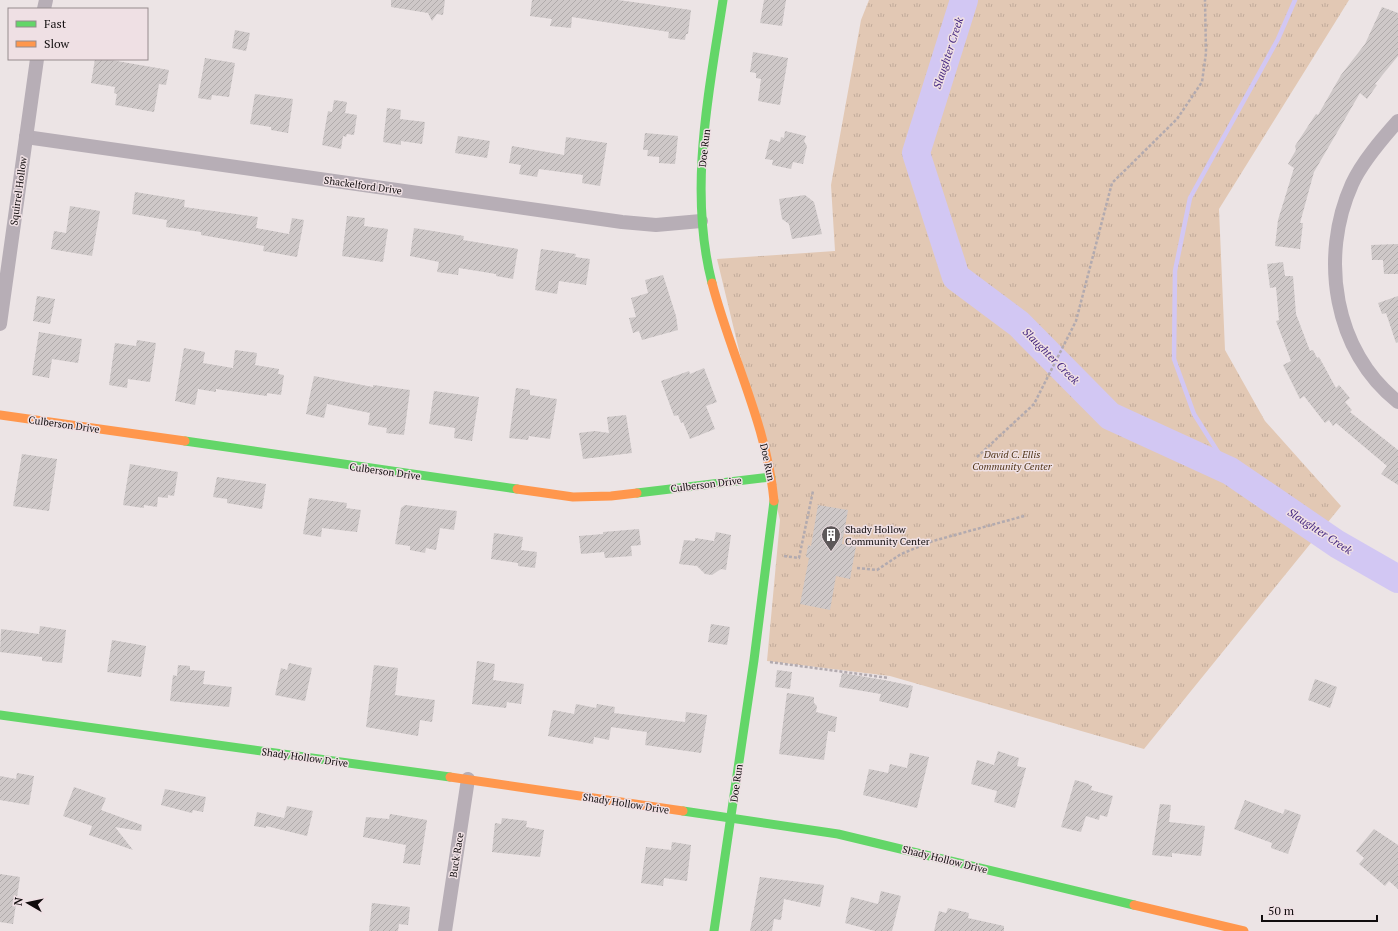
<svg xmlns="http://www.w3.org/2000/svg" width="1398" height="931" font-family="'PT Serif',serif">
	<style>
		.park { fill: url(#park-tufts) }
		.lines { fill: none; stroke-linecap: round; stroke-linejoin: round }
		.stream { stroke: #d2c7f3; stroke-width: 4.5 }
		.river { stroke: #d2c7f3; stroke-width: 28 }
		.building { fill: url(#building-hatch) }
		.path { stroke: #b2aaaf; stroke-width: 2.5; stroke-dasharray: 3 2; stroke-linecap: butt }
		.street { stroke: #b7aeb6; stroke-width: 14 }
		.fast { stroke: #63d668; stroke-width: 9 }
		.slow { stroke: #ff974d; stroke-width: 9 }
		.labels { text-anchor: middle; stroke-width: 3; stroke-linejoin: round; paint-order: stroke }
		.street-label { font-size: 10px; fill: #100c0d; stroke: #efe0e4 }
		.park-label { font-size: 10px; font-style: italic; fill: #51361a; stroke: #efe0e4 }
		.poi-label { font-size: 10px; fill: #100c0d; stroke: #efe0e4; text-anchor: start }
		.water-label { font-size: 11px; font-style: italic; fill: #452780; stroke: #efe0e4 }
	</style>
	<defs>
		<pattern id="park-tufts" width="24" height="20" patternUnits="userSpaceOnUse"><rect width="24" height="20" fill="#e2c8b4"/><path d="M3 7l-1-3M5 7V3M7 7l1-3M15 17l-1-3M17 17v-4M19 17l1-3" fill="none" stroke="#c1ab9a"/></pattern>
		<pattern id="building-hatch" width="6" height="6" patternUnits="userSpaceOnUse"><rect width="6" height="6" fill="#cec8c8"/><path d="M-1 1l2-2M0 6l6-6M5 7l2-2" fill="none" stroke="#b0abab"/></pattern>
	</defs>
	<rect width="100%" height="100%" fill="#ece4e5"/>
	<path class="park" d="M869 0H1349L1219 209 1225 350 1265 421 1341 506 1144 749 890 676 767 661 780 520 717 259 835 251 831 185 861 20Z"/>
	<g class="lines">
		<path class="stream" d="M1230 471 1194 414 1174 359 1175 271 1190 198 1278 39 1295 0"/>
		<path class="river" d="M964 0 916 153 956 277 1019 324 1110 416 1230 471 1337 544 1398 579"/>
	</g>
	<g class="building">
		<path d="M391 0H445L443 15 437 14 432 21 428 13 391 7Z"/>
		<path d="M532 0H618L691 10 688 34H686L685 40 668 38 669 32 572 17 571 28 550 26 552 19 530 16Z"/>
		<path d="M764 0H786L782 26 760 23Z"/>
		<path d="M1382 7 1398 13V56L1375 84 1377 85 1367 99 1360 93 1314 172 1300 223H1303L1300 249 1275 246 1278 220 1294 168 1288 164 1296 150 1295 146 1316 114 1318 115 1341 75 1365 44Z"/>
		<path d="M235 30 250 33 246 51 232 48Z"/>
		<path d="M753 52 788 58 780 105 758 101 761 79 756 78V73L750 72Z"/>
		<path d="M205 58 235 63 229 97 212 95 211 100 198 98Z"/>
		<path d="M95 59H105L169 70 166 85 159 84 154 112 115 105 117 94 114 93 115 87 91 83Z"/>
		<path d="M255 94 293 99 288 133 271 130V127L250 124Z"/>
		<path d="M334 100 347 102 345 113 357 115 354 135 347 134 346 137 343 136 341 149 322 145 328 111 332 112Z"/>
		<path d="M387 108 401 110 400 119 425 122 422 144 401 141V145L383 142Z"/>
		<path d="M785 131 806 136 804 141 807 146 803 164 793 162 791 169 772 165 773 160 765 159 770 139 780 142 781 137 784 138Z"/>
		<path d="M645 133 678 136 675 164 659 163V157L647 156 648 150H643Z"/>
		<path d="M458 136 490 141 487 158 455 153Z"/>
		<path d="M566 137 607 143 600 186 582 183 583 175 539 169 537 177 519 174 521 165 509 163 512 146 564 155Z"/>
		<path d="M135 192 185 200 184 207 258 217 256 228 289 234 292 218 304 220 297 257 263 251 264 246 201 235V232L166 227 167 220 132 214Z"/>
		<path d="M805 195 814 202 822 234 792 239 789 224 782 219 779 199Z"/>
		<path d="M70 206 100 211 92 256 51 249 54 231 66 233Z"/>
		<path d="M347 216 365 218 364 226 388 229 383 262 342 256Z"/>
		<path d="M414 228 464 236 463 240 518 249 513 279 496 276V274L459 268 458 275 437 272 439 262 410 256Z"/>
		<path d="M1398 244V274H1384L1383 260H1372L1371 245Z"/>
		<path d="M541 249 576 254 575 257 590 259 586 285 559 281 557 294 535 290Z"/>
		<path d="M1283 262 1285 276H1293L1296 314 1310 351 1313 350 1317 358 1319 357 1336 388 1339 385 1350 398 1345 402 1352 410 1350 412 1398 450V485L1381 474 1387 466 1336 423 1333 426 1329 420 1325 423 1304 396 1300 399 1283 365 1291 361 1276 321 1279 320 1276 287 1270 288 1267 264Z"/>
		<path d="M663 275 676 316 678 330 642 340 639 331 633 333 629 318 636 317 631 298 648 293 645 280Z"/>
		<path d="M37 296 55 299 50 324 33 321Z"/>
		<path d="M1398 296V342L1396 343 1386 313 1382 314 1378 303Z"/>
		<path d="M39 332 82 339 78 363 52 359 49 378 32 375Z"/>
		<path d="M137 340 156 343 150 382 128 379 127 388 109 385 115 343 136 346Z"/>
		<path d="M184 348 205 352 203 363 233 368 235 350 257 353 255 365 279 369 278 374 284 375 281 395 267 393V396L216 389V392L198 389 195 405 175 401Z"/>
		<path d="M704 368 717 402 706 406 715 429 690 439 683 422 681 423 678 415 674 416 661 381 689 371 690 374Z"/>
		<path d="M314 376 373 387V385L410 390 404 435 386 433 387 428 368 425 370 413 327 404 324 418 306 414Z"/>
		<path d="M516 388 530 390V395L557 399 550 439 529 436 528 440 509 438Z"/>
		<path d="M434 391 479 397 472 441 454 438 455 428 429 424Z"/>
		<path d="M626 415 632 453 583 459 579 433 595 431 609 433 607 417Z"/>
		<path d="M22 454 57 459 49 511 13 506Z"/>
		<path d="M130 464 178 472 174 496 168 495V498L158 497 157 507 144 505V508L123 505Z"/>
		<path d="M217 477 266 484 262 509 227 503V499L213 497Z"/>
		<path d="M309 498 347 503 346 508 361 510 357 532 322 528 321 537 303 534Z"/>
		<path d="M405 505 457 511 454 530 440 528 436 550 426 548 425 553 410 550V546L395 544 401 508Z"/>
		<path d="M818 505 848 510 842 544 856 546 850 579 836 576 830 610 800 604 809 558 806 557 808 545 811 546Z"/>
		<path d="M639 529 641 545 631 546 632 556 605 558 604 552 581 554 579 536 603 534V532Z"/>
		<path d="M716 532 731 535 726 570 721 569 712 575 705 574 697 566 679 564 684 540 695 541V538L714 541Z"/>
		<path d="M494 533 523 537 521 550 537 552 535 568 518 566V563L491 559Z"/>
		<path d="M711 624 730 627 727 645 708 642Z"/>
		<path d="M40 626 66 630 62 663 42 661V657L0 652 1 629 39 634Z"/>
		<path d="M112 640 146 646 141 677 107 672Z"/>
		<path d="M477 661 495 664 493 680 524 684 521 704 507 702 506 708 472 704Z"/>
		<path d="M289 663 312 668 305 701 275 695 281 668 287 670Z"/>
		<path d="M178 665 190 666V670L205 671 203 684 232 687 229 707 170 701 173 675 177 676Z"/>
		<path d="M374 665 398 668 395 695 435 700 432 722 420 720 418 736 366 727Z"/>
		<path d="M777 670 792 672 790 689 775 687Z"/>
		<path d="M842 673 884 680 913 686 908 708 879 701 881 694 839 687Z"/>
		<path d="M1315 679 1337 687 1330 708 1308 700Z"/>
		<path d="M787 693 814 697V703L817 706 816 712 837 717 835 732 828 731 824 760 779 754Z"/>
		<path d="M576 704 596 708 597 704 615 707 614 713 685 722 686 712 707 715 701 753 645 745 647 732 611 727 609 740 594 737 593 744 548 736 553 710 574 714Z"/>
		<path d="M998 751 1019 758 1017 766 1026 768 1015 808 994 802 997 791 971 784 977 760 994 765Z"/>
		<path d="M910 753 929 757 917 808 863 795 869 769 888 773 890 764 907 768Z"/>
		<path d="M17 773 34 776 29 805 0 800V776L16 779Z"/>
		<path d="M1075 780 1089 784V785L1092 786 1091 790 1113 796 1107 817 1100 815 1099 820 1086 816 1081 832 1061 827Z"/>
		<path d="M74 787 106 798 101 810 142 825 141 831 115 827 133 850 89 835 92 826 63 816Z"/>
		<path d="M165 789 206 797 203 812 193 810 192 813 161 805Z"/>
		<path d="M1245 800 1283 814 1285 809 1301 815 1288 854 1271 848 1272 843 1234 829Z"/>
		<path d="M1160 804 1171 805 1169 822 1205 826 1201 856 1172 853V857L1152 855Z"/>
		<path d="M287 806 313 811 307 836 266 826V828L254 826 257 812 284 818Z"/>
		<path d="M390 814 427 820 420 865 403 863 406 845 363 837 366 817 389 819Z"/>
		<path d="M502 818 527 821 526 827 544 830 540 857 492 852 495 823 501 824Z"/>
		<path d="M1374 829 1398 845V889L1389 881 1385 886 1359 864 1364 858 1356 851Z"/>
		<path d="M672 842 691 845 687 881 664 878 663 886 641 883 646 847 671 850Z"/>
		<path d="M0 874 20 877 13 924 0 922Z"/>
		<path d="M760 877 824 885 820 907 784 899 781 920 774 919 772 931H750Z"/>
		<path d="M881 891 901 896 892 931H875L845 923 851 897 878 904Z"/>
		<path d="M372 903 410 907 408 925 399 924 398 931H369Z"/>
		<path d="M948 908 969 913 968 918 1004 926V931H934L939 911 946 913Z"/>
	</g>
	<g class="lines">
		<g class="path">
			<path d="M977 457 1034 404 1076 321 1112 183 1177 119 1202 82 1206 53 1205 0"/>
			<path d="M784 556 799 558 813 491"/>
			<path d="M857 568 877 570 901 554 933 541 1024 516"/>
			<path d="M770 662 889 678"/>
		</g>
		<g class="street">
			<path d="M44 9 46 0"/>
			<path d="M1398 121C1382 139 1362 162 1352 184 1319 257 1334 352 1398 402"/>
			<path d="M26 137 622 222 656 225 701 221"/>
			<path d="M0 324 37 59"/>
			<path d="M445 931 468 779"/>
		</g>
		<g class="fast">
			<path d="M712 283C688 190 709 92 723 0"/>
			<path d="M185 441 517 489"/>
			<path d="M637 493 771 477"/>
			<path d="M0 715 450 777"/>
			<path d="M683 811 838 834 1134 905"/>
			<path d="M714 931 754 660 774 501"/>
		</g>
		<g class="slow">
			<path d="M712 283C731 356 767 425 774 501"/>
			<path d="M0 415 185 441"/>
			<path d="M517 489 573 497 611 496 637 493"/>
			<path d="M450 777 683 811"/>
			<path d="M1134 905 1244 931"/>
		</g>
	</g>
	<defs>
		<symbol id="building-pin" viewBox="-11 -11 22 30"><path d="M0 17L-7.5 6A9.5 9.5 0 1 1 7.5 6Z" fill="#5d5859" stroke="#efe0e4"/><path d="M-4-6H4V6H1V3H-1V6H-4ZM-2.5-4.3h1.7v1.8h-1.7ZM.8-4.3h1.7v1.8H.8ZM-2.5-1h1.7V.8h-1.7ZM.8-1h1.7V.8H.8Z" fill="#fff"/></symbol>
	</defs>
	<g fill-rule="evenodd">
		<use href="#building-pin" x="820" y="524" width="22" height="30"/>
	</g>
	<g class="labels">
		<g class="street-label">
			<text transform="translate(704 148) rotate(-83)" y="4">Doe Run</text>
			<text transform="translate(363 185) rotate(8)" y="4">Shackelford Drive</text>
			<text transform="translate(18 191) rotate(-82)" y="4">Squirrel Hollow</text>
			<text transform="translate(64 424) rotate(8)" y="4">Culberson Drive</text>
			<text transform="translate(768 462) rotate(78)" y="4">Doe Run</text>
			<text transform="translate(385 471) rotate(8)" y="4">Culberson Drive</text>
			<text transform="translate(706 484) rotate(-7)" y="4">Culberson Drive</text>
			<text transform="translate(305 757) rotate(8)" y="4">Shady Hollow Drive</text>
			<text transform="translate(736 783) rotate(-82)" y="4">Doe Run</text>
			<text transform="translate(626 803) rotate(9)" y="4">Shady Hollow Drive</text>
			<text transform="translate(456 855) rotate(-81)" y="4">Buck Race</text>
			<text transform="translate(945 859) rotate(14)" y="4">Shady Hollow Drive</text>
		</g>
		<g class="park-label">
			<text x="1012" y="458">David C. Ellis<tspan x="1012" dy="12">Community Center</tspan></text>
		</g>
		<g class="poi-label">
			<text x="845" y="533">Shady Hollow<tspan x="845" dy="12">Community Center</tspan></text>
		</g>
		<g class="water-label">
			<text transform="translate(948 53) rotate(-72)" y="4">Slaughter Creek</text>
			<text transform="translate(1051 356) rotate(45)" y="4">Slaughter Creek</text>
			<text transform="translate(1320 531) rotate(33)" y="4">Slaughter Creek</text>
		</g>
	</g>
	<rect x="8" y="8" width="140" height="52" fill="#efe0e4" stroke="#968b8e"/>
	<rect x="16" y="21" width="20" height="6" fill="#63d668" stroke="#968b8e"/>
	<text x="44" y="28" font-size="12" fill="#100c0d">Fast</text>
	<rect x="16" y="41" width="20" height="6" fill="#ff974d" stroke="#968b8e"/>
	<text x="44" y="48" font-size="12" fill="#100c0d">Slow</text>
	<g transform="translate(28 903) rotate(279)" stroke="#efe0e4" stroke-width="3" paint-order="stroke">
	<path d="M0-3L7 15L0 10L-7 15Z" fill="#100c0d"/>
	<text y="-6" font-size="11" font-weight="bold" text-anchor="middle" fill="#100c0d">N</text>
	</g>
	<path d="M1262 915v6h115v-6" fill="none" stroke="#100c0d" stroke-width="2"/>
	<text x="1268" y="915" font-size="12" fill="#100c0d" stroke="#efe0e4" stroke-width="3" paint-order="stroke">50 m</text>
</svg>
